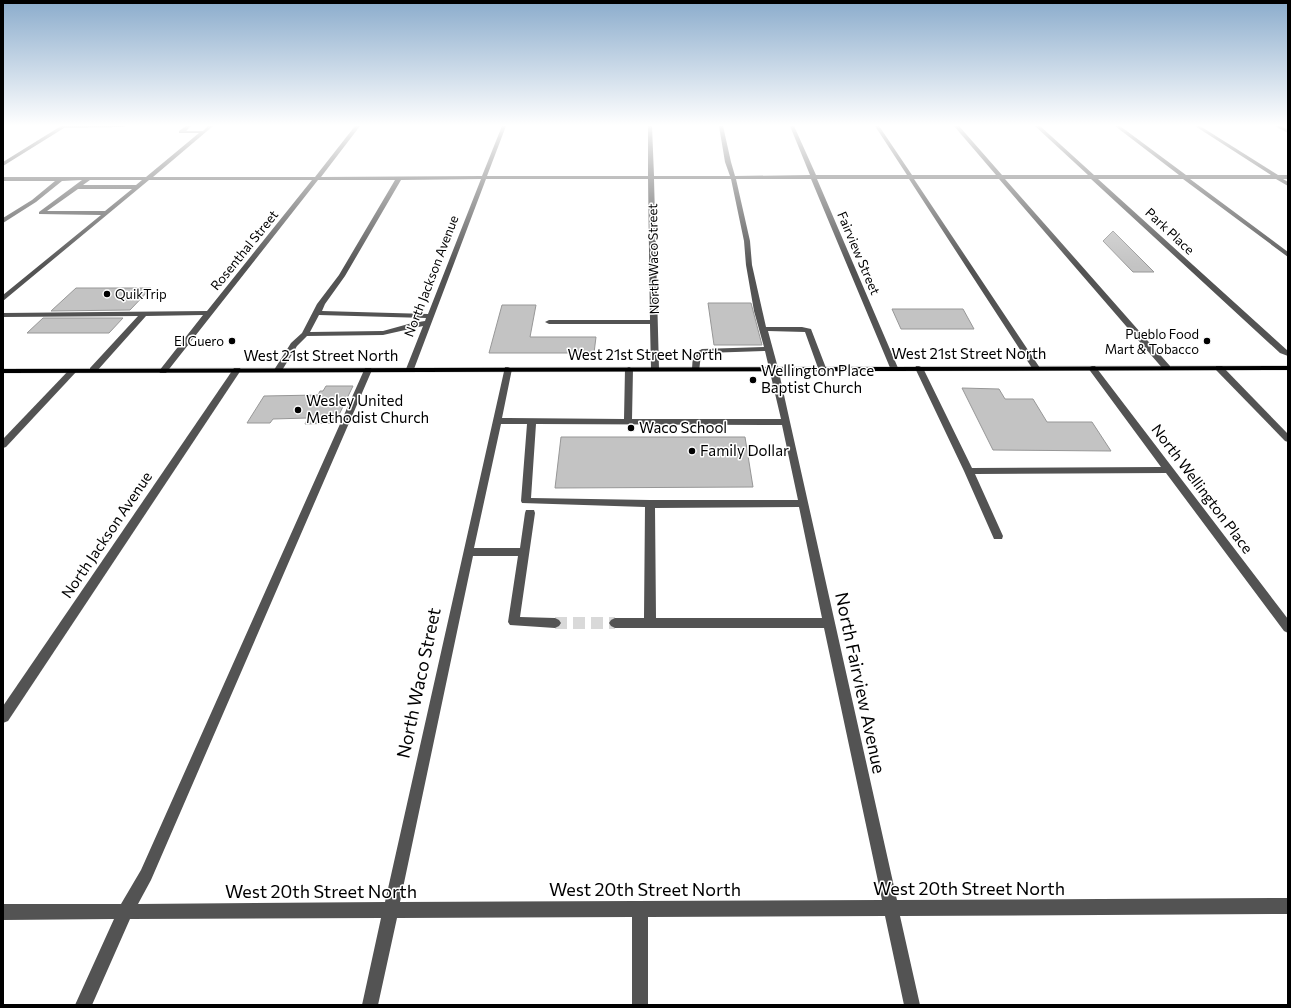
<svg xmlns="http://www.w3.org/2000/svg" width="1291" height="1008" font-family="Commissioner,sans-serif">
	<style>
		.building { fill: #c3c3c3; stroke: #979797 }
		.lines { fill: none; stroke-linecap: round; stroke-linejoin: round }
		.minor-tunnel { stroke: #d9d9d9; stroke-width: 12; stroke-dasharray: 12 6; stroke-linecap: butt }
		.major-casing { stroke: #dbdbdb; stroke-width: 1 }
		.minor { fill: #535353; fill-rule: evenodd }
		.major { fill: #000; fill-rule: evenodd }
		.poi-dot { fill: #000; stroke: #fff; stroke-width: 1.5 }
		.labels { text-anchor: middle; stroke-width: 3; stroke-linejoin: round; paint-order: stroke }
		.far-street-label { font-size: 13px; fill: #000; stroke: #fff }
		.far-poi-label { font-size: 13px; fill: #000; stroke: #fff; text-anchor: end }
		.street-label { font-size: 15px; fill: #000; stroke: #fff }
		.poi-label { font-size: 15px; fill: #000; stroke: #fff; text-anchor: start }
		.near-street-label { font-size: 18px; fill: #000; stroke: #fff }
	</style>
	<rect width="100%" height="100%" fill="#fff"/>
	<g class="building">
		<path d="M1113 231 1154 272H1133L1103 241Z"/>
		<path d="M76 288H151L130 310 51 311Z"/>
		<path d="M708 303H751L762 345H714Z"/>
		<path d="M502 305H536L530 337H596L594 353H489Z"/>
		<path d="M892 309H963L974 329H901Z"/>
		<path d="M43 318H123L109 333H27Z"/>
		<path d="M326 386H353L335 423 305 424 308 418 273 419 270 423H247L264 396 318 395 320 391H323Z"/>
		<path d="M962 388 999 389 1005 399H1033L1047 422H1092L1111 451 993 450Z"/>
		<path d="M561 437H745L753 487 555 488Z"/>
	</g>
	<g class="lines">
		<path class="minor-tunnel" d="M555 623H615"/>
		<defs>
			<path id="major" d="M1288 366V370L3 373V369Z"/>
		</defs>
		<use href="#major" class="major-casing"/>
		<g class="minor">
			<path d="M61 126H125L123 127 64 128 3 166V162Z"/>
			<path d="M186 126H191L186 131H203L208 126H213L153 177H315L355 126H360L321 177 482 176 502 126H506L487 176H648V126H652L654 176H730L725 162 719 126H723L731 162 735 176 810 175 790 126H794L816 175H907L875 126H879L912 175H996L954 126H959L1002 175H1088L1035 126H1040L1094 175H1179L1115 126H1120L1186 175H1271L1195 126H1200L1278 175H1288V179H1283L1288 182V186L1276 179H1190L1288 252V257L1183 179H1098L1288 351V356L1280 353 1091 179H1005L1170 366V370H1164L999 179H914L1040 368 1036 370 1032 368 909 179H817L898 368 894 370H891L811 179H736L750 241 752 265 766 327H802L811 329 826 368 822 370 818 368 805 332 768 331 778 368 790 422 897 900 1288 898V914L900 916 920 1005H904L885 916 648 917V1005H632V917L397 918 378 1005H362L381 918 130 919 92 1005H75L114 919 3 920V904H121L141 870 365 368H371L372 370 151 880 138 904 385 902 505 367H508L512 369 502 418 624 419 625 369 629 367 633 369 632 419H781L765 351 706 353 701 355 699 371H696L692 369 693 354 702 349 764 347 754 311 746 265 744 241 731 179H654L659 369 655 371 651 369 650 324H549L545 322 549 320H650L648 179H486L414 369 410 371 406 369 423 326 383 335 307 336 297 346 281 372H275L274 370 291 343 302 333 317 304 339 275 395 180H318L166 373H160L159 371 203 315 146 316 96 372H90V368L138 316 3 317V313L207 311 312 180H149L3 301V295L101 215 39 214V212L82 180 62 181 36 202 3 223V218L32 200 55 181H3V177H146L199 133H179V131ZM481 179 428 314 322 311 325 304 345 276 401 180ZM90 180H142L136 185H83ZM78 189H132L105 211H47ZM319 315 426 318 425 321 412 323 383 331 310 332ZM501 424H527L521 501 522 503 645 507 644 618H615L611 620 609 623 611 626 615 628H824L882 900 400 902 473 556H518L508 622 510 625 555 628 559 626 561 623 559 620 555 618 520 617 535 513 534 510H526L525 513 520 548H474ZM536 424 782 425 798 500H650L531 498ZM799 507 822 618H656L655 508Z"/>
			<path d="M1275 126H1281L1288 130V133Z"/>
			<path d="M916 366H919L923 368 972 468 1161 467 1088 368 1092 366H1095L1288 619V633L1284 631 1166 473 975 474 1003 536 1002 539H994L964 471 915 368Z"/>
			<path d="M1216 366H1222L1288 434V442L1285 441 1216 370Z"/>
			<path d="M234 368H240L241 370 8 721 3 723V706Z"/>
			<path d="M70 369H76L77 371 6 447 3 448V439Z"/>
		</g>
		<use href="#major" class="major"/>
	</g>
	<linearGradient id="sky" x2="0" y2="1"><stop stop-color="#8baccc"/><stop offset="0.47" stop-color="#fff"/><stop offset="1" stop-color="#fff" stop-opacity="0"/></linearGradient>
	<rect width="1291" height="267" fill="url(#sky)"/>
	<g class="poi-dot">
		<circle cx="107" cy="294" r="4"/>
		<circle cx="232" cy="341" r="4"/>
		<circle cx="1207" cy="341" r="4"/>
		<circle cx="753" cy="380" r="4"/>
		<circle cx="298" cy="410" r="4"/>
		<circle cx="631" cy="428" r="4"/>
		<circle cx="692" cy="451" r="4"/>
	</g>
	<g class="labels">
		<g class="far-street-label">
			<text transform="translate(1170 231) rotate(43)" y="5">Park Place</text>
			<text transform="translate(244 250) rotate(-51)" y="5">Rosenthal Street</text>
			<text transform="translate(859 253) rotate(67)" y="5">Fairview Street</text>
			<text transform="translate(653 259) rotate(-91)" y="5">North Waco Street</text>
			<text transform="translate(431 276) rotate(-69)" y="5">North Jackson Avenue</text>
		</g>
		<g class="far-poi-label">
			<text x="115" y="299" text-anchor="start">QuikTrip</text>
			<text x="1199" y="339">Pueblo Food<tspan x="1199" dy="15">Mart &amp; Tobacco</tspan></text>
			<text x="224" y="346">El Guero</text>
		</g>
		<g class="street-label">
			<text x="969" y="359">West 21st Street North</text>
			<text x="645" y="360">West 21st Street North</text>
			<text x="321" y="361">West 21st Street North</text>
			<text transform="translate(1202 489) rotate(53)" y="5">North Wellington Place</text>
			<text transform="translate(107 535) rotate(-56)" y="5">North Jackson Avenue</text>
		</g>
		<g class="poi-label">
			<text x="761" y="376">Wellington Place<tspan x="761" dy="17">Baptist Church</tspan></text>
			<text x="306" y="406">Wesley United<tspan x="306" dy="17">Methodist Church</tspan></text>
			<text x="639" y="433">Waco School</text>
			<text x="700" y="456">Family Dollar</text>
		</g>
		<g class="near-street-label">
			<text transform="translate(419 683) rotate(-78)" y="6">North Waco Street</text>
			<text transform="translate(860 683) rotate(78)" y="6">North Fairview Avenue</text>
			<text x="969" y="895">West 20th Street North</text>
			<text x="645" y="896">West 20th Street North</text>
			<text x="321" y="898">West 20th Street North</text>
		</g>
	</g>
	<rect width="1291" height="1008" fill="none" stroke="#000000" stroke-width="8"/>
</svg>
